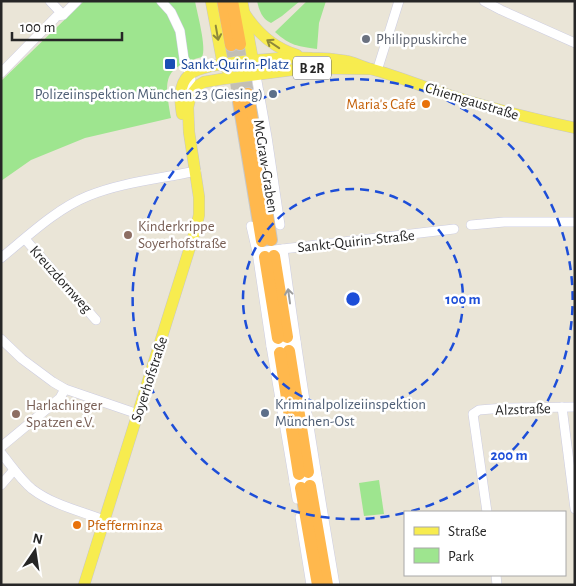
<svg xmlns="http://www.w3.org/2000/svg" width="576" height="586" font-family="'Alegreya Sans',sans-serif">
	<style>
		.green { fill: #9ee58f }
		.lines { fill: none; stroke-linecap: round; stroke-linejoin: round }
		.highway-tunnel { stroke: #c3bfb4; stroke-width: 12; stroke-dasharray: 12 6; stroke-linecap: butt }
		.minor-casing { stroke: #cccce1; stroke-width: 10 }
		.major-casing { stroke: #c7c7c7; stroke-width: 12 }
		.highway-casing { stroke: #c7c7c7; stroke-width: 14 }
		.minor { stroke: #fff; stroke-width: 9 }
		.major { stroke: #f7ec4f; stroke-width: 11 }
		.highway { stroke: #ffb84d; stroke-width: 12 }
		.oneway { stroke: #8e893a }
		.oneway2 { stroke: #9d9d9d }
		.ring { fill: none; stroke: #1d4ed8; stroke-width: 2.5; stroke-dasharray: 9 6 }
		.worship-dot { fill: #6b7280; stroke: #fff; stroke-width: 2 }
		.transit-dot { fill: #1a4fb4; stroke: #fff; stroke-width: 2 }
		.service-dot { fill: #5c6f8a; stroke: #fff; stroke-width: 2 }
		.food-dot { fill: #e8710a; stroke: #fff; stroke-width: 2 }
		.education-dot { fill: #8d6e63; stroke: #fff; stroke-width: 2 }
		.labels { text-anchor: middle; stroke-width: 5; stroke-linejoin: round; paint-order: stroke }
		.shield { fill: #fff; stroke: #676767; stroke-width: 1 }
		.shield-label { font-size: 14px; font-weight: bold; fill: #262626 }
		.worship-label { font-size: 15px; fill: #5b616d; stroke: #fff; text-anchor: start }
		.transit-label { font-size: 15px; fill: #164399; stroke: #fff; text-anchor: start }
		.service-label { font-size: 15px; fill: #4e5e75; stroke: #fff; text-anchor: end }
		.street-label { font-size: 15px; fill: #262626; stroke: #fff }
		.food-label { font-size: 15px; fill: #c56008; stroke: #fff; text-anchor: end }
		.education-label { font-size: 15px; fill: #785e54; stroke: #fff; text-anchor: start }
		.centre { fill: #1d4ed8; stroke: #fff; stroke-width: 2.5 }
		.ring-label { font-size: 15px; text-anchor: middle; font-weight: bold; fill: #1d4ed8; stroke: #fff; stroke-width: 5; stroke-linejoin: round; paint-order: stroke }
	</style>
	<rect width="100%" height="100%" fill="#eae5d7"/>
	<g class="green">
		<path d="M84 1H195C197 13 207 48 202 57 161 68 165 81 171 118L85 138 31 160 1 181V81Z"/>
		<path d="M257 1H300L282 16 271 23C262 19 259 10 257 1Z"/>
		<path d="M307 1H326L319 23 317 49C297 46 291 46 275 32Z"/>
		<path d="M379 480 384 514 364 516 359 483Z"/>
	</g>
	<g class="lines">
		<g class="highway-tunnel">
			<path d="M240 44 248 94"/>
			<path d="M231 45 238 96"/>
		</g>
		<defs>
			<g id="minor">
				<path d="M50 1 63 15"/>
				<path d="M161 1 171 12 180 31 184 59 191 79 187 94 188 99"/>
				<path d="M484 1 501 10 575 43"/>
				<path d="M255 70 267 137 280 225"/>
				<path d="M377 71 399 1"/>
				<path d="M1 73 57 16 63 15 77 1"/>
				<path d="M471 225 504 222H575"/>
				<path d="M251 226 257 252 271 346 297 499"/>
				<path d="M25 239 96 320"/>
				<path d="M283 249C298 361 316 473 335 585"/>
				<path d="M257 252 454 229"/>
				<path d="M1 258C28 236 56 209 88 196 122 182 160 179 196 171"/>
				<path d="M1 339 22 359 53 382 65 389 138 414"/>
				<path d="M271 346 296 342"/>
				<path d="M562 407 575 509"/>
				<path d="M1 447 60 398 65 389"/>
				<path d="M1 453C11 465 20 479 32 489 53 505 80 511 104 520"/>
				<path d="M294 482 317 478"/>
				<path d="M1 485 14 470"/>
				<path d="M487 512 473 414 479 410 504 408 575 407"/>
				<path d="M300 517 311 585"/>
				<path d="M496 575 497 585"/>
			</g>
			<g id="major">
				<path d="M211 1 223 65 228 70"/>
				<path d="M242 1 253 61 250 66"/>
				<path d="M245 14C258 34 274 48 297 55"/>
				<path d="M182 114C180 101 178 85 189 75 204 61 289 57 312 58 323 58 335 59 346 61 354 62 362 67 371 69 394 75 416 84 439 92 484 107 529 118 575 128"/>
				<path d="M84 585 196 228 199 215V197L189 132 188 107 191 95 199 85 204 82 222 79 307 68 370 69"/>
			</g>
			<g id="highway">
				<path d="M223 1 231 45"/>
				<path d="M232 1 240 44"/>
				<path d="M248 94 271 240"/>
				<path d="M238 96 262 241"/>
				<path d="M274 256 287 337"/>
				<path d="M265 257 278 338"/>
				<path d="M289 351 308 472"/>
				<path d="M280 353 299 474"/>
				<path d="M310 486 327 585"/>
				<path d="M301 488 318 585"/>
			</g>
		</defs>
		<use href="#minor" class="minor-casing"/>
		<use href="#major" class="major-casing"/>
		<use href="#highway" class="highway-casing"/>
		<use href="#minor" class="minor"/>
		<use href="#major" class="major"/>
		<use href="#highway" class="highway"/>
	</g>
	<defs><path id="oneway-shaft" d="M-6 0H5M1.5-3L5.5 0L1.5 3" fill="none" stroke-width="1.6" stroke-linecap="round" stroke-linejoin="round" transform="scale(1.25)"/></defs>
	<g class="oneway">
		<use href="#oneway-shaft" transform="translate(217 33) rotate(80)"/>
		<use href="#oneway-shaft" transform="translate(273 44) rotate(-146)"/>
	</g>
	<use class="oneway2" href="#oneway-shaft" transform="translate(289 296) rotate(-98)"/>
	<g class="ring">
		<circle cx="353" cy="299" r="110"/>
		<path d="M404 513A220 220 0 1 1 408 512"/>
	</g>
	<circle class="worship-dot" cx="366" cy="39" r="5"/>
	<rect class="transit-dot" x="164" y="58" width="12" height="12" rx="2.5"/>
	<g class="service-dot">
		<circle cx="273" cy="94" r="5"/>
		<circle cx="265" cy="413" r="5"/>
	</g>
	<g class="food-dot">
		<circle cx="426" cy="104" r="5"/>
		<circle cx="77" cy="525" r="5"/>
	</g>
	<g class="education-dot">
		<circle cx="128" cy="235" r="5"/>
		<circle cx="16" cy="414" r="5"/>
	</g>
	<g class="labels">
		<rect class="shield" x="293" y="56.5" width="38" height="23" rx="4"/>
		<g class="shield-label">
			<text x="312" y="73">B 2R</text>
		</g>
		<g class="worship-label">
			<text x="376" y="44">Philippuskirche</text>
		</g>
		<g class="transit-label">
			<text x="181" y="69">Sankt-Quirin-Platz</text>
		</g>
		<g class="service-label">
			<text x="263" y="99">Polizeiinspektion München 23 (Giesing)</text>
			<text x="275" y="409" text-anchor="start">Kriminalpolizeiinspektion<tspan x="275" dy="17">München-Ost</tspan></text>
		</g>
		<g class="street-label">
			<text transform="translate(472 101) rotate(17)" y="5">Chiemgaustraße</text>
			<text transform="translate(266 166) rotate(81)" y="5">McGraw-Graben</text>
			<text transform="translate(356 241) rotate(-6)" y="5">Sankt-Quirin-Straße</text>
			<text transform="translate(61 279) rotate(48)" y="5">Kreuzdornweg</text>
			<text transform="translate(149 379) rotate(-72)" y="5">Soyerhofstraße</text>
			<text transform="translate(523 409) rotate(-2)" y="5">Alzstraße</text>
		</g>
		<g class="food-label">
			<text x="416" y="109">Maria's Café</text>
			<text x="87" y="530" text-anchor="start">Pfefferminza</text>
		</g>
		<g class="education-label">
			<text x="138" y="231">Kinderkrippe<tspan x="138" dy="17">Soyerhofstraße</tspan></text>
			<text x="26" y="410">Harlachinger<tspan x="26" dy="17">Spatzen e.V.</tspan></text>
		</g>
	</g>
	<circle cx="353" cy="299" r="8" class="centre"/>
	<g class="ring-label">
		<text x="463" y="304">100 m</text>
		<text x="509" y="460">200 m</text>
	</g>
	<rect width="576" height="586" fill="none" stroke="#262626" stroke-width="5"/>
	<rect x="404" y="511" width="162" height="65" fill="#ffffff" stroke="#a8a8a8"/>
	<rect x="414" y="527" width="25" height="8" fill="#f7ec4f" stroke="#a8a8a8"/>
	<text x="448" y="536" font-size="15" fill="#262626">Straße</text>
	<rect x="414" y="548" width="25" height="15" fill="#9ee58f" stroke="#a8a8a8"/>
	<text x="448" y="561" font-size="15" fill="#262626">Park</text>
	<g transform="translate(35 551) rotate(13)" stroke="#ffffff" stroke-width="4" paint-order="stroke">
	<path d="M0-4L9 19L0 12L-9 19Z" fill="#262626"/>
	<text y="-8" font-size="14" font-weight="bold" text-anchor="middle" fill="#262626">N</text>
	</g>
	<path d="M12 32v8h110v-8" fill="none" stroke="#262626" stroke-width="2.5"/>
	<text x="20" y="32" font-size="15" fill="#262626" stroke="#ffffff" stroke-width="4" paint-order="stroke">100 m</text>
</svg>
